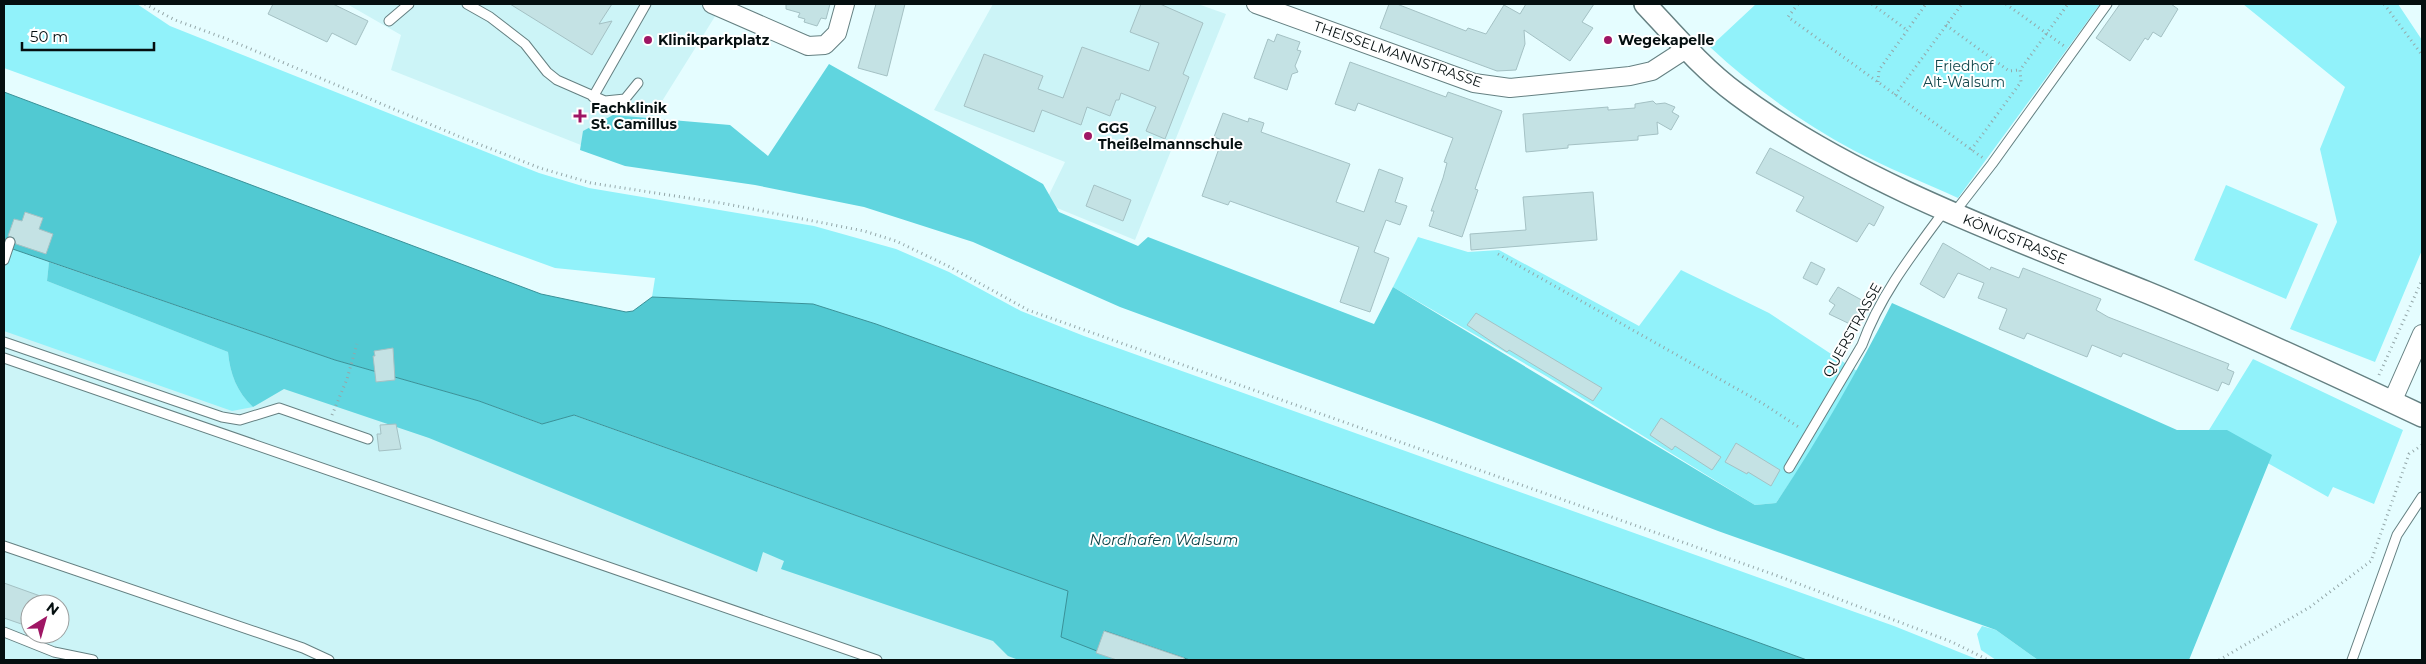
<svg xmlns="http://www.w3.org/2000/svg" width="2426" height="664" font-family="Montserrat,sans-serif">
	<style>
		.built { fill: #ccf4f7; fill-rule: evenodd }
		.green { fill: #91f2fa }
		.forest { fill: #60d5df }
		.water { fill: #51c9d2; stroke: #3a9198 }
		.building { fill: #c4e2e4; stroke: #a4c1c4 }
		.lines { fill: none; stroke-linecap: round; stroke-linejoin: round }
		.service-casing { stroke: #658082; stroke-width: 11 }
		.minor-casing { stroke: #658082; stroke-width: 20 }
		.tertiary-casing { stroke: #658082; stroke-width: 24 }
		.path { stroke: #94a7a9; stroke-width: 3; stroke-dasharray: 1 4; stroke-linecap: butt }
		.service { stroke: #fff; stroke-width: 9 }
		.minor { stroke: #fff; stroke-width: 18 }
		.tertiary { stroke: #fff; stroke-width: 21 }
		.poi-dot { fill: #9f1664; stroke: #fff; stroke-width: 2 }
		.labels { text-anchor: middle; stroke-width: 4; stroke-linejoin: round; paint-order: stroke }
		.poi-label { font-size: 14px; font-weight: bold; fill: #050f10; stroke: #fff; text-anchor: start }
		.street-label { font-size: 14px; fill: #050f10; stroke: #fff }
		.park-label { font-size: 14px; fill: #12474c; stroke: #fff }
		.water-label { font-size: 15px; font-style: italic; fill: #0f4549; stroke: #fff }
	</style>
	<rect width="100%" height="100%" fill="#e5fdff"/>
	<g class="built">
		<path d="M347 4H706L719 10 624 162 391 70 401 35Z"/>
		<path d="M993 4H1198L1226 14 1135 240 1045 203 1065 162 934 110Z"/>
		<path d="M4 246 335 360 479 401 541 424 573 415 1068 591 1061 637 1104 631 1190 660H4ZM30 604H60V634H30Z"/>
	</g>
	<g class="green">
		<path d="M4 4H137L170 26 539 173 589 188 814 226 896 249 949 272 1021 311 1084 336 1894 626 1979 660H1807L876 324 813 304 652 297 655 278 555 268 4 68Z"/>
		<path d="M1756 4H2100L1958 198C1923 182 1887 168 1853 150 1801 122 1753 87 1710 47Z"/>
		<path d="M2243 4H2398L2422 40V250L2375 362 2290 329 2337 222 2320 149 2345 87Z"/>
		<path d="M2226 185 2318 224 2286 299 2194 260Z"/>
		<path d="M1418 237 1468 252 1499 250 1639 326 1681 270 1769 313 1857 371 1807 457 1776 503 1755 505 1546 376 1393 287Z"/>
		<path d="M4 246 49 262 47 281 228 352C230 374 237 392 253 407L232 411 4 331Z"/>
		<path d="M2253 359 2403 430 2374 504 2333 487 2328 497 2209 430Z"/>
		<path d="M1982 626 1996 630 2038 660H1996L1981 650 1977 634Z"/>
	</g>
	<g class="forest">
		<path d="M829 64 1043 184 1059 212 1138 246 1148 237 1374 324 1393 287 1755 505 1776 503C1819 439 1857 372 1892 303L2177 430H2227L2272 455 2189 660H2038L1996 630 1718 531 1434 422 1120 307 973 242 864 207 755 185 625 166 580 150 583 131 613 115 730 125 768 156Z"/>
		<path d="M49 262 335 360 479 401 541 424 573 415 1068 591 1097 653 1117 660H1019L1008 656 993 641 781 569 784 561 763 552 757 572 429 438 284 389 253 407C237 392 230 374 228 352L47 281Z"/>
	</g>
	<path class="water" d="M4 92 541 294 626 312 633 311 652 297 813 304 876 324 1807 660H1190L1105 631 1097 651 1061 637 1068 591 574 415 542 424 479 401 335 360 4 246Z"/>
	<g class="building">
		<path d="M273 4H333L368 21 356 45 332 33 327 42 268 14Z"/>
		<path d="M510 4H612L599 24 612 21 592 55Z"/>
		<path d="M786 4H830L826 19 821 18 817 26 804 22 805 19 798 17 800 13 786 9Z"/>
		<path d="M876 4H905L887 76 858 68Z"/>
		<path d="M1141 4H1160L1203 23 1183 74 1189 77 1165 139 1146 131 1156 107 1121 93 1119 100H1116L1110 116 1087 107 1081 125 1042 110 1034 132 964 106 984 54 1043 76 1038 89 1063 98 1082 47 1149 71 1159 43 1130 32Z"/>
		<path d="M1389 4H1397L1466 31 1468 28 1486 34 1504 5 1520 14 1526 4H1594L1582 22 1593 28 1570 61 1524 30 1525 44 1516 70 1497 71 1380 28Z"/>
		<path d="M2120 4H2171L2178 9 2161 37 2153 32 2148 40 2145 38 2130 61 2096 38Z"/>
		<path d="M1277 34 1300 42 1297 50 1301 51 1295 66 1298 72 1292 74 1287 90 1254 78 1268 39 1274 42Z"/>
		<path d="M1350 62 1446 97 1448 92 1502 111 1475 189 1478 190 1462 237 1429 226 1434 211H1431L1443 178 1447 163 1444 162 1453 138 1358 103 1355 111 1335 104Z"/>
		<path d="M1653 101 1656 104 1665 103 1675 107 1672 112 1679 116 1671 130 1657 122 1658 134 1638 136V140L1568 145V148L1526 152 1523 114 1608 107V110L1635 108V104Z"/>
		<path d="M1223 113 1248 122 1249 118 1264 123 1261 132 1350 164 1336 202 1364 212 1379 169 1403 178 1395 202 1407 206 1400 225 1386 220 1374 252 1389 258 1370 312 1340 302 1359 247 1230 201 1228 205 1202 196 1222 140 1214 137Z"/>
		<path d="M1770 148 1884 207 1874 226 1869 223 1857 242 1796 211 1804 197 1756 173Z"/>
		<path d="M1094 185 1131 200 1123 221 1086 206Z"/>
		<path d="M1593 192 1597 240 1471 250 1470 234 1526 230 1523 197Z"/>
		<path d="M25 212 43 218 39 229 53 234 46 254 16 244 14 238 8 236 14 219 22 221Z"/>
		<path d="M1943 243 1990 270 1991 267 2019 278 2023 268 2101 299 2096 310 2108 317 2229 364 2227 369 2234 372 2229 385 2222 382 2218 391 2123 353 2121 357 2092 345 2087 357 2027 333 2024 339 1999 329 2007 309 1978 298 1984 283 1958 273 1944 298 1920 284Z"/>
		<path d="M1811 262 1825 269 1817 285 1803 278Z"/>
		<path d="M1838 287 1867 303 1852 325 1829 314 1835 305 1829 301Z"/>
		<path d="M1476 313 1602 388 1593 401 1509 350 1507 352 1467 325Z"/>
		<path d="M393 348 395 380 376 382 373 356H375L374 351Z"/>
		<path d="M1661 418 1721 457 1712 470 1675 446 1672 450 1650 435Z"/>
		<path d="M396 424 401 449 379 451 377 434H381L380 425Z"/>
		<path d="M1736 443 1780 470 1771 486 1748 472 1747 474 1725 462Z"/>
		<path d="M4 583 57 602V604H30V627L4 618Z"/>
		<path d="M1104 631 1184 658V660H1117L1096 653Z"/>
	</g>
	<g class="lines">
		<defs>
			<g id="service">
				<path d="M467 4 490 17 525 44 547 72 557 80 605 101 625 99 638 83"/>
				<path d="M389 21 409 4"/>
				<path d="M593 97 646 4"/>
				<path d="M1954 213 1992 164 2107 4"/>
				<path d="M4 260 10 242"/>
				<path d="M4 342 222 417 240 420 279 408 368 439"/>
				<path d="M4 358 877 660"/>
				<path d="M1789 468 1862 345C1880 295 1914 252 1945 210"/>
				<path d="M4 546 303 648 329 660"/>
				<path d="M4 632 54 652 93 660"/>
				<path d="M2352 660 2397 535 2422 497"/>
			</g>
			<g id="minor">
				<path d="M712 4 808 46 825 45 837 33 845 4"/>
				<path d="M1256 4 1474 83 1510 88 1630 76 1652 71 1686 49"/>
				<path d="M2392 402 2422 334"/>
			</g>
			<path id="tertiary" d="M1645 4C1674 35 1703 69 1737 94 1855 182 2010 237 2146 292 2239 330 2331 373 2422 416"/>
		</defs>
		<use href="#service" class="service-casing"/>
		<use href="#minor" class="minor-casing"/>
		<use href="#tertiary" class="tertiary-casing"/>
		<g class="path">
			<path d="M145 4 175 20 227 39 458 136 540 168 591 183 727 204 864 231 896 241 950 267 1028 310 1778 576 1952 642 1988 660"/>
			<path d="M1798 4 1788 17 1983 158"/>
			<path d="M1872 4 1907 30"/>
			<path d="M2006 4 2064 46"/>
			<path d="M2384 4 2422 55"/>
			<path d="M1946 25 2009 71 2020 70"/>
			<path d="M1878 82 1879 70 1926 4"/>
			<path d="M1895 95 1962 4"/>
			<path d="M1971 150 2021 82 2020 70 2068 4"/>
			<path d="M1498 254 1762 403 1800 428"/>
			<path d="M2379 375 2422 280"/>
			<path d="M332 415 347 379 357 344"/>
			<path d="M2219 660 2310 607 2371 561 2409 454 2422 445"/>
		</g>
		<use href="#service" class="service"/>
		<use href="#minor" class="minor"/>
		<use href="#tertiary" class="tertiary"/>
	</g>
	<g class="poi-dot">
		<circle cx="648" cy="40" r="5"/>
		<circle cx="1608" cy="40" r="5"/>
		<path d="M577.5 108.5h5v5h5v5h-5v5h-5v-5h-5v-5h5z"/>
		<circle cx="1088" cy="136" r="5"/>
	</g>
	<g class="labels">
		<g class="poi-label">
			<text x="658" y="45">Klinikparkplatz</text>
			<text x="1618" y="45">Wegekapelle</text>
			<text x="591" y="113">Fachklinik<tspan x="591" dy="16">St. Camillus</tspan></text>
			<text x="1098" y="133">GGS<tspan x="1098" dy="16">Theißelmannschule</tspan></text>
		</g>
		<g class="street-label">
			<text transform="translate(1398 54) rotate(19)" y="5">THEISSELMANNSTRASSE</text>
			<text transform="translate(2015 239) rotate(22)" y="5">KÖNIGSTRASSE</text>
			<text transform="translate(1852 330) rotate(-61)" y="5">QUERSTRASSE</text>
		</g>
		<g class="park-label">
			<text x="1964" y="71">Friedhof<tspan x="1964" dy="16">Alt-Walsum</tspan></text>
		</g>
		<g class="water-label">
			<text x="1164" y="545">Nordhafen Walsum</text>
		</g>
	</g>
	<rect width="2426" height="664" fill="none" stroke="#050f10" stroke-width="10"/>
	<g transform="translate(45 619) rotate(37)"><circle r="24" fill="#ffffff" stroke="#9b9f9f"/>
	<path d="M0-4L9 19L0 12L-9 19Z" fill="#9f1664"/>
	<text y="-8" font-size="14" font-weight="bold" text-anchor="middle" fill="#050f10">N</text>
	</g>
	<path d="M22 42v8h132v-8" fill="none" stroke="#050f10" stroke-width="2.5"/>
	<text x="30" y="42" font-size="15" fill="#050f10" stroke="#ffffff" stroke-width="4" paint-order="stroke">50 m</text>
</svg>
